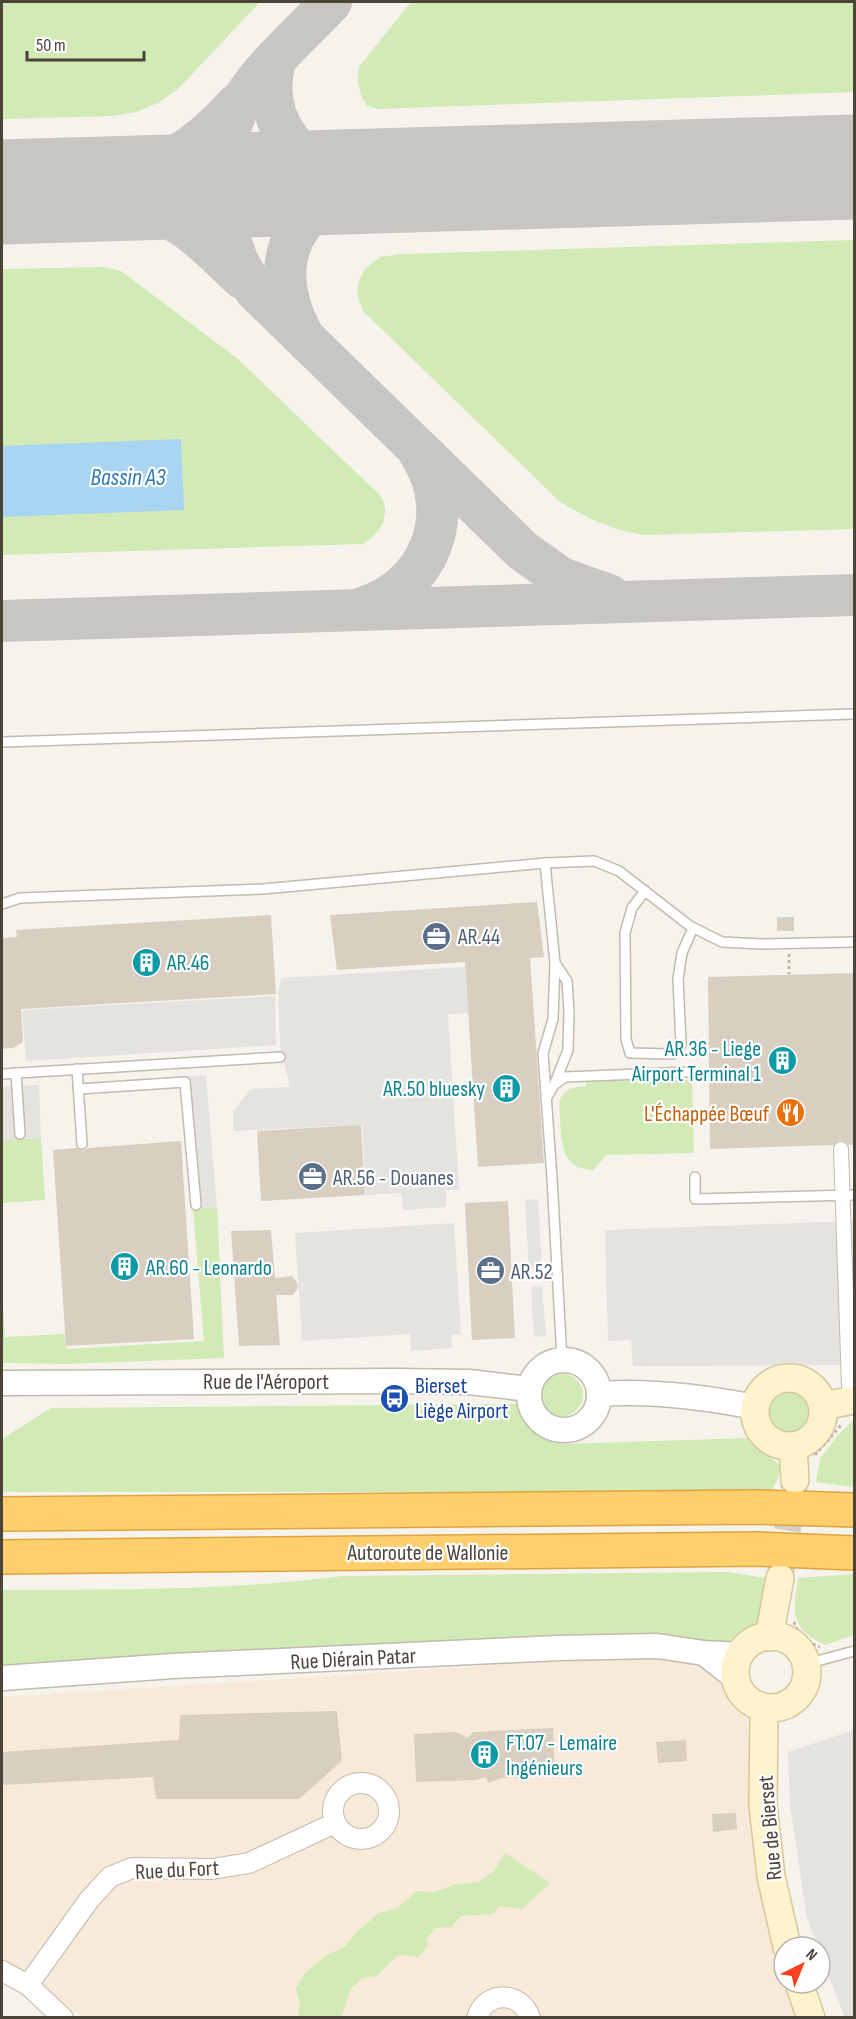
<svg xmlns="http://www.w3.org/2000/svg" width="856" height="2019" font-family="'Sofia Sans Condensed',sans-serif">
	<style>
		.commercial { fill: #f7ead8 }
		.green { fill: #d2eab5 }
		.parking { fill: #e5e3e0 }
		.water { fill: #a9d4f2 }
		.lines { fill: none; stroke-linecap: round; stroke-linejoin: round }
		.taxiway { stroke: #c8c6c3; stroke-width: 42 }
		.runway { stroke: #c8c6c3; stroke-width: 105 }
		.building { fill: #d8cfc1 }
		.secondary-tunnel { stroke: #d4d0c8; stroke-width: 27; stroke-dasharray: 27 14; stroke-linecap: butt }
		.service-casing { stroke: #c2bbae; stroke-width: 12 }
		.pedestrian-casing { stroke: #c2bbae; stroke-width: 16 }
		.minor-casing { stroke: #c2bbae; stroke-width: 22 }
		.tertiary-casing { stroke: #c2bbae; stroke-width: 27 }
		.secondary-casing { stroke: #d6c79b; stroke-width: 30 }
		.motorway-casing { stroke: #e0a43c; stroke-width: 36 }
		.path { stroke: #c4b79f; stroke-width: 3; stroke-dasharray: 3 3; stroke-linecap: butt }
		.service { stroke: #fff; stroke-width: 9 }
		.pedestrian { stroke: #fff; stroke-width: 14 }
		.minor { stroke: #fff; stroke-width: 20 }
		.tertiary { stroke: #fff; stroke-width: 24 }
		.secondary { stroke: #fff3cd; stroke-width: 27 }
		.motorway { stroke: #ffcf6e; stroke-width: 33 }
		.labels { text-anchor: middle; stroke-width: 4.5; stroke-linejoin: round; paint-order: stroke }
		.service-label { font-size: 22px; fill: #4e5e75; stroke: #fff; text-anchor: start }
		.culture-label { font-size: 22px; fill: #0d838f; stroke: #fff; text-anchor: start }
		.food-label { font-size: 22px; fill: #c56008; stroke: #fff; text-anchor: end }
		.street-label { font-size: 22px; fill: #4b4439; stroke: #fff }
		.transit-label { font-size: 22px; fill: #164399; stroke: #fff; text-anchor: start }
		.water-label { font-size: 24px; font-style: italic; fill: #2e7ab2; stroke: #fff }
	</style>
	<rect width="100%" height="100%" fill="#f6f3ec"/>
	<path class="commercial" d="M670 1654 717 1676 746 1720 751 1749 756 1853 778 1960 784 1976V1983H787L801 2017H85L69 2009 2 1961V1697Z"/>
	<g class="green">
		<path d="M2 2H260L180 87 160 102 136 112 113 116 2 119Z"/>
		<path d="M411 2H854V92L377 109 366 105C359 91 356 82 359 67Z"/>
		<path d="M854 240V529L645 535C611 530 588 519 559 501L363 311 357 294 359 280 366 268 380 257 401 254Z"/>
		<path d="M104 267 121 271 238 359 367 483C371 487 378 492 381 497 392 517 379 534 363 544L2 555V269Z"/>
		<path d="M692 1080 694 1153 606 1155 594 1170C561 1169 562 1145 560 1120 560 1112 558 1103 561 1097 567 1088 576 1087 586 1086V1081Z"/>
		<path d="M41 1138 45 1200 2 1203V1140Z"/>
		<path d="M217 1207 224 1358 68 1364 2 1363V1290L5 1337 65 1334 66 1349 204 1341 193 1209Z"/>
		<circle cx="562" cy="1395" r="21"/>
		<circle cx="788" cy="1412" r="21"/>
		<path d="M516 1404 531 1429 564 1444 747 1438 783 1468 771 1492H2V1439L51 1408Z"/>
		<path d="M854 1420V1487L816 1482 820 1459 838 1435Z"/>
		<path d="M728 1572 766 1578 756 1629 729 1643 2 1668V1590C115 1589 229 1591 342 1576Z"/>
		<path d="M854 1574V1635L825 1645C790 1629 793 1612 798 1578Z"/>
		<path d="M505 1853 550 1883 522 1909 500 1906 493 1914 461 1916 451 1927 436 1928 426 1939 428 1946 418 1957 402 1955 397 1956 377 1976 362 1978 351 1989 341 2017H298L300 2006 296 1988 306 1972 327 1955 344 1947 358 1931 379 1913 396 1909 417 1891 434 1892 454 1885 479 1882 493 1872Z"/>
	</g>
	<g class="parking">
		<path d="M465 967 468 1013 448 1014 459 1189 446 1190V1207L403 1210 401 1193 366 1195 362 1125 233 1131V1112L250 1089 290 1087 280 1047 278 995 281 978Z"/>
		<path d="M275 996 276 1045 26 1061 22 1010Z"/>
		<path d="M206 1075 217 1207 193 1209 182 1077Z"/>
		<path d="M39 1085 41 1138 2 1140V1087Z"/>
		<path d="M538 1199 542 1269H529L525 1200Z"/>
		<path d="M854 1221V1365L633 1366 631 1340 608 1341 605 1230Z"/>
		<path d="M454 1223 461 1334 451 1335 452 1348 411 1351 410 1334 302 1341 295 1233Z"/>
		<path d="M542 1286 546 1336 534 1337 531 1287Z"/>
		<path d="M854 1730V2017L845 2018 820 1953V1947H818L807 1918 790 1805 788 1752Z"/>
	</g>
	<path class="water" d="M181 439 184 510 2 517V446Z"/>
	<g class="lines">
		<g class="taxiway">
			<path d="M331 2C306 29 276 55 253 85 214 135 213 207 239 264 244 273 250 282 256 291L523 551 561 578 609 595"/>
			<path d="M275 61C259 122 300 169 359 181"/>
			<path d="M100 189C153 175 200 147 236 105"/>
			<path d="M32 191C80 194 133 196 175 221 200 236 221 258 242 278"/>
			<path d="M301 332C277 286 278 241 319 205 330 195 345 188 359 181"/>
			<path d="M362 608C429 588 459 514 420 454"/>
			<path d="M2 621 854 595"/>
		</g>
		<path class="runway" d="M2 192 854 167"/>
	</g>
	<g class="building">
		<path d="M537 902 544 957 530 958 544 1163 478 1167 465 962 337 970 330 915Z"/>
		<path d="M271 915 276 994 21 1009 23 1042 13 1048 2 1049V938L17 937 16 930Z"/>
		<rect x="777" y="917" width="17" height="14"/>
		<path d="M855 973V1145H849L841 1140 833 1145 710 1149 708 977Z"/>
		<path d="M361 1125 365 1195 261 1201 257 1131Z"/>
		<path d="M181 1141 194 1339 66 1346 53 1150 77 1148 83 1151 88 1148Z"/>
		<path d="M508 1201 515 1338 472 1340 465 1203Z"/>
		<path d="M271 1230 275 1278 292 1276 297 1282 298 1288 293 1295H276L280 1345 239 1346 231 1231Z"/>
		<path d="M337 1711 342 1761 299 1799H156L153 1777 2 1785V1752L179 1740 180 1715Z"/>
		<path d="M553 1728 555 1776 502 1778 488 1783 486 1777 476 1780 416 1782 414 1734 456 1732 468 1738 473 1732Z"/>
		<path d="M686 1740 687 1761 658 1763 656 1742Z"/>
		<path d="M736 1813 737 1829 713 1832 712 1814Z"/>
	</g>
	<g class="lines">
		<path class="secondary-tunnel" d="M781 1571 794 1487"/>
		<defs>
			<g id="service">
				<path d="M2 742 854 714"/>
				<path d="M545 863 555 963 553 1019 543 1053 552 1178 562 1360"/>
				<path d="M645 891 632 908 625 933 626 1039 630 1053 673 1054 681 1044 678 979 682 953 693 928"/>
				<path d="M2 904 20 898 263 889 545 863 594 861 619 871 690 926 722 942 762 944 854 942"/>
				<path d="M77 1069 82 1144"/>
				<path d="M16 1073 20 1134"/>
				<path d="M2 1074 280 1057"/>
				<path d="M555 1083 568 1050 569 1012 567 981 555 963"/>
				<path d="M79 1089 185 1082 196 1205"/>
				<path d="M546 1099 554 1085 565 1077 689 1072"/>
				<path d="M695 1177V1199L854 1195"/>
				<path d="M806 1664 854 1651"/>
			</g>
			<path id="pedestrian" d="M841 1149 849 1386"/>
			<g id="minor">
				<circle cx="361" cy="1811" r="28"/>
				<path d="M2 1971 28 1985 63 2018"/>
				<path d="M28 1985 89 1900 110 1877 132 1868 212 1869 249 1863 335 1823"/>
				<path d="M477 2018C485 1990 522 1991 530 2018"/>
			</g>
			<g id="tertiary">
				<circle cx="564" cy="1395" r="35"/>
				<path d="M2 1383 397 1381 469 1382 529 1389"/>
				<path d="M599 1394C652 1390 704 1397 755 1407"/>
				<path d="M704 1653 736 1678"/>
				<path d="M2 1678 173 1666 559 1648 657 1646 704 1653 740 1655"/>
			</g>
			<g id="secondary">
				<circle cx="789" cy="1412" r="34"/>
				<path d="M823 1406 854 1400"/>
				<path d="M793 1447 795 1480"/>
				<circle cx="771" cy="1672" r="36"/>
				<path d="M769 1637 780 1578"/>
				<path d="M764 1708 763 1805 771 1876 787 1947"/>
				<path d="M799 1983 811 2018"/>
			</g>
			<g id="motorway">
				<path d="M2 1514 758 1507 854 1510"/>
				<path d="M2 1557 757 1549 854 1553"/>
			</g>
		</defs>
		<use href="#service" class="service-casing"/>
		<use href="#pedestrian" class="pedestrian-casing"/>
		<use href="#minor" class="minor-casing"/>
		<use href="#tertiary" class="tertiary-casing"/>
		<use href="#secondary" class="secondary-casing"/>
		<use href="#motorway" class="motorway-casing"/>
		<g class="path">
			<path d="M789 954V974"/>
			<path d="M815 1455 842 1424"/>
			<path d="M794 1622C798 1635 807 1643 820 1647"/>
		</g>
		<use href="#service" class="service"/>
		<use href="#pedestrian" class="pedestrian"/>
		<use href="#minor" class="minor"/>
		<use href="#tertiary" class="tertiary"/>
		<use href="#secondary" class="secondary"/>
		<use href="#motorway" class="motorway"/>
	</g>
	<defs>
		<symbol id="office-disc" viewBox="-11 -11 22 22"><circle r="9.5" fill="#5c6f8a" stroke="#fff"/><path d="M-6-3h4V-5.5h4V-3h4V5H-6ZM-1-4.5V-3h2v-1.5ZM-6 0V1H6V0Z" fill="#fff"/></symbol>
		<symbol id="building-disc" viewBox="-11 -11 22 22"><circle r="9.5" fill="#0f9aa8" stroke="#fff"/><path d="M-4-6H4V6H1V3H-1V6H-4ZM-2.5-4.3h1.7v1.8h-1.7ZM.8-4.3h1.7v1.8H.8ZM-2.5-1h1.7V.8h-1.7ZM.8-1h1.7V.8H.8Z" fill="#fff"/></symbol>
		<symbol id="restaurant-disc" viewBox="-11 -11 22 22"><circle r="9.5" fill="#e8710a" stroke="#fff"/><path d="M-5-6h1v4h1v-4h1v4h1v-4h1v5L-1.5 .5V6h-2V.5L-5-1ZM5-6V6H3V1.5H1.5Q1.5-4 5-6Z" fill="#fff"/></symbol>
		<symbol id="bus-disc" viewBox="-11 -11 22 22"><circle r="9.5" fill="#1a4fb4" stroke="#fff"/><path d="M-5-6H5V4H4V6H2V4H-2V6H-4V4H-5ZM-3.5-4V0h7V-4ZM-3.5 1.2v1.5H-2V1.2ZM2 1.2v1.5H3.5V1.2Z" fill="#fff"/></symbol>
	</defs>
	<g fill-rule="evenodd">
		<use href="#office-disc" x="420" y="920" width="33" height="33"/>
		<use href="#building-disc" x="130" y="946" width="33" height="33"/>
		<use href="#building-disc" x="766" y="1044" width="33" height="33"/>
		<use href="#building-disc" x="490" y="1072" width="33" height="33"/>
		<use href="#restaurant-disc" x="774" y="1096" width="33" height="33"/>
		<use href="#office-disc" x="296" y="1160" width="33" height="33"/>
		<use href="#building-disc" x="108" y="1250" width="33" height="33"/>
		<use href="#office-disc" x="474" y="1254" width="33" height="33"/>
		<use href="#bus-disc" x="378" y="1382" width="33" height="33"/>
		<use href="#building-disc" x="468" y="1738" width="33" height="33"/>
	</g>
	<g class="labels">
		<g class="service-label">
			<text x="458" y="944">AR.44</text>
			<text x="333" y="1185">AR.56 - Douanes</text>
			<text x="511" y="1279">AR.52</text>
		</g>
		<g class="culture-label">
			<text x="167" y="970">AR.46</text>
			<text x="761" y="1056" text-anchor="end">AR.36 - Liege<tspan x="761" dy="25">Airport Terminal 1</tspan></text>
			<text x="485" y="1096" text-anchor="end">AR.50 bluesky</text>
			<text x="146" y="1275">AR.60 - Leonardo</text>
			<text x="506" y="1750">FT.07 - Lemaire<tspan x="506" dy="25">Ingénieurs</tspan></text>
		</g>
		<g class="food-label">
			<text x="769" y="1121">L'Échappée Bœuf</text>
		</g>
		<g class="street-label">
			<text x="266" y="1389">Rue de l'Aéroport</text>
			<text x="428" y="1560">Autoroute de Wallonie</text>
			<text transform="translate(353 1658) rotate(-3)" y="8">Rue Diérain Patar</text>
			<text transform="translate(769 1828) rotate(-95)" y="8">Rue de Bierset</text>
			<text transform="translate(177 1869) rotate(-3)" y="8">Rue du Fort</text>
		</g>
		<g class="transit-label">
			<text x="415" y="1393">Bierset<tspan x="415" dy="25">Liège Airport</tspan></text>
		</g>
		<g class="water-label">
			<text x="128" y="485">Bassin A3</text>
		</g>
	</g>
	<rect width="856" height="2019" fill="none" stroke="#4b4439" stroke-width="6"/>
	<g transform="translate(802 1965) rotate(43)"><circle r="28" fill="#ffffff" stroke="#b7b4b0" stroke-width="1.5"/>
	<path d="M0-4.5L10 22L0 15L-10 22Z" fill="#fc3f1d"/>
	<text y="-9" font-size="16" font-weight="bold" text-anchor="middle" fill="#4b4439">N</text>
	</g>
	<path d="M27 51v9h117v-9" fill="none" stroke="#4b4439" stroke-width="3"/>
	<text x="36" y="51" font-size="18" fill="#4b4439" stroke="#ffffff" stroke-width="4.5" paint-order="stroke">50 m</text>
</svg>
